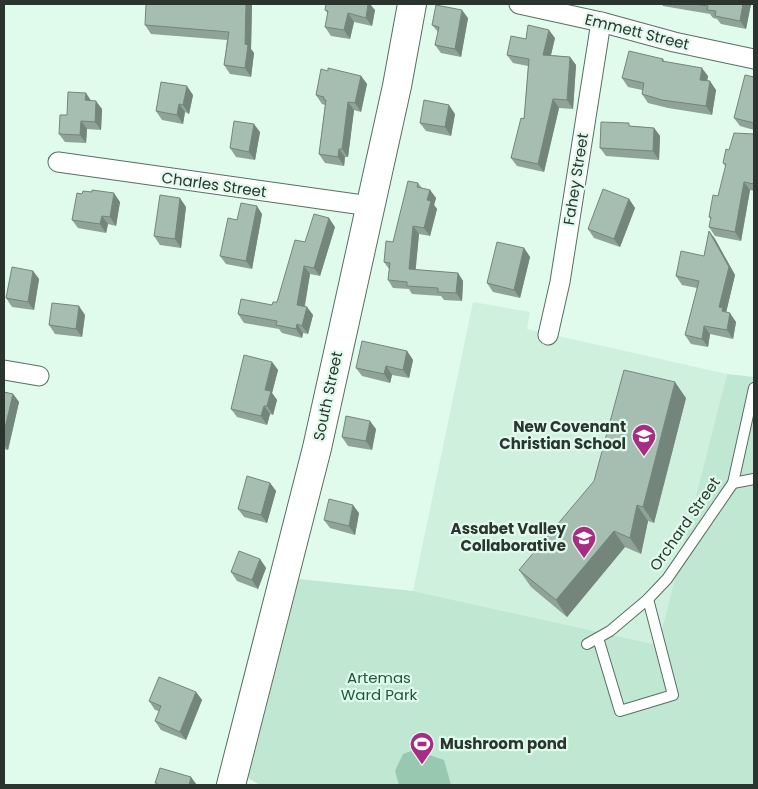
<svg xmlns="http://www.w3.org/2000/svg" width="758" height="789" font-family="Poppins,sans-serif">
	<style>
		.built { fill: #d0f0de }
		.green { fill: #bfe7d1 }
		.water { fill: #98c9b0 }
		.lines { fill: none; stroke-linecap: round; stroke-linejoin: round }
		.service-casing { stroke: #586f63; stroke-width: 12 }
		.minor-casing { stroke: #586f63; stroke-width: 21 }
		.secondary-casing { stroke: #586f63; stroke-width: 30 }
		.service { stroke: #fff; stroke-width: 10 }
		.minor { stroke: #fff; stroke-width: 19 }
		.secondary { stroke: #fff; stroke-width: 28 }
		.wall { fill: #8fa398 }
		.shaded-wall { fill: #74857c }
		.building { fill: #a6beb1; stroke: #74857c }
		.labels { text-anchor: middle; stroke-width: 4.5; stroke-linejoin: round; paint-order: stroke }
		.street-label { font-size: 15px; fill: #2b3530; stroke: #e0faec }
		.poi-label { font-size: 15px; font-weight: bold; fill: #2b3530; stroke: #e0faec; text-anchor: end }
		.park-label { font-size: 15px; fill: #1d583f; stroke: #e0faec }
	</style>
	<rect width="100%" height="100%" fill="#e0faec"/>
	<path class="built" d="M473 302 530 312 527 329 727 374 658 645 413 591Z"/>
	<path class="green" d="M727 374 754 377V785H260L248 778 299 579 413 591 658 645Z"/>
	<path class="water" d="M414 750 444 760 451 785H399L395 771 403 754Z"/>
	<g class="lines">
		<defs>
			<g id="service">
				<path d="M733 483 754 479"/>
				<path d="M598 638 620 711 673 695 648 599"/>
				<path d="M587 644 610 631 648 599 667 579 733 483 754 388"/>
			</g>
			<g id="minor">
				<path d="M519 4 601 22 674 42 754 59"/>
				<path d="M58 162 370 206"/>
				<path d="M548 335 560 282 601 22"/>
				<path d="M4 370 39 376"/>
			</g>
			<path id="secondary" d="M231 785 317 448 397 86 412 4"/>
		</defs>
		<use href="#service" class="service-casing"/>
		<use href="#minor" class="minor-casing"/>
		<use href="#secondary" class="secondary-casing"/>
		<use href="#service" class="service"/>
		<use href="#minor" class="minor"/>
		<use href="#secondary" class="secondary"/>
	</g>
	<g class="wall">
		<path d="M252 4 251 49 254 53 251 77 230 74 224 65 227 40 151 34 145 25Z"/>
		<path d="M662 4H751L746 29 721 24 717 19 713 18 710 14 663 6Z"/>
		<path d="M325 10H375L372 26 354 22 350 39 331 36 325 27 328 14Z"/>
		<path d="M468 18 461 57 441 53 435 45 438 32 432 25Z"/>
		<path d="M555 38 551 55 570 57 576 65 573 109 559 108 544 172 517 166 511 158 524 119 528 66 513 63 507 55 526 39Z"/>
		<path d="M663 59 665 62 708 76 707 81 716 90 712 115 668 108 648 103 642 94V90L628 87 622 78Z"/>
		<path d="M328 71 361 76 367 84 361 112 354 110 348 157H345L344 166 325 163 319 154 325 105 322 104 316 95Z"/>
		<path d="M754 77V130L740 126 734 118Z"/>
		<path d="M193 95 189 114 185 112 183 124 162 120 156 111Z"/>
		<path d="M91 101 102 109 101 130 87 129 86 143 65 142 59 134 67 115Z"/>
		<path d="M455 114 451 136 426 131 420 123Z"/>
		<path d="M631 126 654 128 660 136 659 160 606 156 600 148Z"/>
		<path d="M260 132 255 160 236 157 230 148Z"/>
		<path d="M754 134V191L750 190 741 241 715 236 709 227 711 220 709 217 718 196 726 167 723 163 729 150Z"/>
		<path d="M418 183 422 188 430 190 436 198 434 205 437 209 430 236 419 234 415 270 458 273 463 281 462 301 444 300 441 296 412 294 409 289 393 288 388 280 389 269 384 262Z"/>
		<path d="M629 199 635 208 620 247 594 238 588 229Z"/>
		<path d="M120 202 116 226 108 224 106 233 78 228 72 220Z"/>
		<path d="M186 207 181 248 160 245 154 236Z"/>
		<path d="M262 214 252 269 226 264 220 256 237 220Z"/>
		<path d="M335 227 320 276 310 274 305 306 313 315 308 334 303 333 302 338 282 333 279 329 244 323 238 314 272 305 277 302 305 242Z"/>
		<path d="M709 231 715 239 735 275 726 312 736 322 733 339 710 334 708 347 691 344 685 335 697 288 682 285 676 276 704 256Z"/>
		<path d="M524 248 530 257 520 298 493 292 487 283Z"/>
		<path d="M33 271 39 279 34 310 12 307 6 298Z"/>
		<path d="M85 315 82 337 55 334 49 325Z"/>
		<path d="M407 351 413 360 409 378 392 375 390 383 362 376 356 368Z"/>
		<path d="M272 362 278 370 272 393 277 400 273 415 270 414 267 425 237 417 231 409Z"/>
		<path d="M4 392 13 394 19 402 8 450 4 449Z"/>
		<path d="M686 398 654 523 648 521 641 554 625 547 567 617 531 587 519 570Z"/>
		<path d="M376 429 372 450 348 446 342 437Z"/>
		<path d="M270 483 276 491 267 523 244 517 238 509Z"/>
		<path d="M359 513 355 535 330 528 324 520Z"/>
		<path d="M260 559 266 568 258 589 237 581 231 572Z"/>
		<path d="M196 692 202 700 186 740 161 730 155 721 159 711 155 710 149 701Z"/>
	</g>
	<g class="shaded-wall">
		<path d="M246 4H252L251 49 254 53 251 77 245 68Z"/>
		<path d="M368 4H370L375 10 372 26 366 18Z"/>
		<path d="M743 4H751L746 29 740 21Z"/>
		<path d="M462 10 468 18 461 57 455 49Z"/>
		<path d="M348 13 354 22 350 39 344 30Z"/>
		<path d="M549 30 555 38 549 63 543 55Z"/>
		<path d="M570 57 576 65 573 109 567 100Z"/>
		<path d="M702 68 708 76 706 88 700 80Z"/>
		<path d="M361 76 367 84 361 112 355 103Z"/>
		<path d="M710 81 716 90 712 115 706 106Z"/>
		<path d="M187 86 193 95 189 114 183 105Z"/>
		<path d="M86 93 92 102 85 100Z"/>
		<path d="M553 99 559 108 544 172 538 164Z"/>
		<path d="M96 101 102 109 101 130 95 122Z"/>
		<path d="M348 102 354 110 348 157 342 149Z"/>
		<path d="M179 104 185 112 183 124 177 115Z"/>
		<path d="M449 105 455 114 451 136 445 127Z"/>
		<path d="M81 121 87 129 86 143 80 135Z"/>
		<path d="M254 124 260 132 255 160 249 152Z"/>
		<path d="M654 128 660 136 659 160 653 151Z"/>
		<path d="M339 149 345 157 344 166 338 157Z"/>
		<path d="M744 182 750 190 741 241 735 232Z"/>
		<path d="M430 190 436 198 434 205 437 209 430 236 424 228 427 200Z"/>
		<path d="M114 193 120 202 116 226 110 217Z"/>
		<path d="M180 198 186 207 181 248 175 239Z"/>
		<path d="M629 199 635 208 620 247 614 239Z"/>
		<path d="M257 206 262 214 252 269 246 261Z"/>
		<path d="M102 216 108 224 106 233 100 224Z"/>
		<path d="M329 218 335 227 320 276 314 268Z"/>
		<path d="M413 226 419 234 415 277 409 269Z"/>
		<path d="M709 231 715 239 735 275 726 313 728 320 719 307Z"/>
		<path d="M524 248 530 257 520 298 514 290Z"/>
		<path d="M304 266 310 274 303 314 297 305Z"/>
		<path d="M33 271 39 279 34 310 28 302Z"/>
		<path d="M458 273 463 281 462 301 456 293Z"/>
		<path d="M79 306 85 315 82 337 76 329Z"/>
		<path d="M307 307 313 315 308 334 302 326Z"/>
		<path d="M730 313 736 322 733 339 727 330Z"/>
		<path d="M297 324 303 333 302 338 296 329Z"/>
		<path d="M704 326 710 334 708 347 702 339Z"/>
		<path d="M407 351 413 360 409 378 403 370Z"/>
		<path d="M272 362 278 370 272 393 277 400 273 415 267 406 265 390Z"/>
		<path d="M386 366 392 375 390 383 384 374Z"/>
		<path d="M675 382 686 398 654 523 643 507Z"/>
		<path d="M13 394 19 402 8 450 4 444V432Z"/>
		<path d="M264 406 270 414 267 425 261 416Z"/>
		<path d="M370 421 376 429 372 450 366 441Z"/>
		<path d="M270 483 276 491 267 523 261 515Z"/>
		<path d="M353 505 359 513 355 535 349 526Z"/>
		<path d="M637 505 648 521 641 554 630 538Z"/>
		<path d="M614 531 625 547 567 617 556 600Z"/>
		<path d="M260 559 266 568 258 589 252 580Z"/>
		<path d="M196 692 202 700 186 740 180 732Z"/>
		<path d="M191 777 197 785H189Z"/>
	</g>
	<g class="building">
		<path d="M146 4H246L245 44 248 45 245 68 224 65 229 32 145 25Z"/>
		<path d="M326 4H368L366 18 348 13 344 30 325 27 328 11 325 10Z"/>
		<path d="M693 4H743L740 21 715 16 716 11 707 10 708 6Z"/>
		<path d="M436 5 462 10 455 49 435 45 439 27 432 25Z"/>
		<path d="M528 25 549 30 543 55 570 57 567 100 553 99 538 164 511 158 521 118 524 119 529 59 507 55 511 36 526 39Z"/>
		<path d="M629 51 663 59 662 61 702 68 700 80 710 81 706 106 662 100 642 94 644 83 622 78Z"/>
		<path d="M328 68 361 76 355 103 348 102 342 149H339L338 157 319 154 326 100H324V97L316 95 321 69 328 71Z"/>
		<path d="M745 75 754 77V123L734 118Z"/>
		<path d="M161 82 187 86 183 105 179 104 177 115 156 111Z"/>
		<path d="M68 92 86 93 85 100 96 101 95 122 81 121 80 135 59 134 60 115H67Z"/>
		<path d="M424 100 449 105 445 127 420 123Z"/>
		<path d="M234 121 254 124 249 152 230 148Z"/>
		<path d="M601 122 629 123V126L654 128 653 151 600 148Z"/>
		<path d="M734 133 754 134V184L744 182 735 232 709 227 711 217H709L713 195 718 196 726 164 723 163 726 149 729 150Z"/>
		<path d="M408 181 418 183 417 187 430 190 427 200 431 201 424 228 413 226 409 269 458 273 456 293 438 292V288L407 286V282L388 280 390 263 384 262 386 241 393 242Z"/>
		<path d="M603 189 629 199 614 239 588 229Z"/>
		<path d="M92 190 114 193 110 217 102 216 100 224 72 220 77 193 82 194 83 191 92 192Z"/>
		<path d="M160 195 180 198 175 239 154 236Z"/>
		<path d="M241 203 257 206 246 261 220 256 228 218 237 220Z"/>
		<path d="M314 214 329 218 314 268 304 266 297 305 307 307 302 326 297 324 296 329 276 325 277 321 238 314 241 299 272 305 273 302H277L295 240 305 242Z"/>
		<path d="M709 231 729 267 719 307 723 308 722 311 730 313 727 330 704 326 702 339 685 335 699 281 676 276 681 251 704 256Z"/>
		<path d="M497 242 524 248 514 290 487 283Z"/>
		<path d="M12 267 33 271 28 302 6 298Z"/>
		<path d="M52 303 79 306 76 329 49 325Z"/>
		<path d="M362 341 407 351 403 370 386 366 384 374 356 368Z"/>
		<path d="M244 355 272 362 265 390 271 391 267 406H264L261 416 231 409Z"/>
		<path d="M624 370 675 382 643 507 637 505 630 538 614 531 556 600 519 570 594 481Z"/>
		<path d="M4 392 13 394 4 432Z"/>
		<path d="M346 416 370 421 366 441 342 437Z"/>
		<path d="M247 476 270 483 261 515 238 509Z"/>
		<path d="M329 499 353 505 349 526 324 520Z"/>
		<path d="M239 551 260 559 252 580 231 572Z"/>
		<path d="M159 677 196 692 180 732 155 721 161 706 149 701Z"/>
		<path d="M160 768 191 777 189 785H156L157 783H155Z"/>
	</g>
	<defs>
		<symbol id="school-pin" viewBox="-11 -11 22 30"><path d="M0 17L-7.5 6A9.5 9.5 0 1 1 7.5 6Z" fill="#a62d83" stroke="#e0faec"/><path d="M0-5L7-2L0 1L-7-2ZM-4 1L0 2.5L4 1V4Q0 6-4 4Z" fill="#fff"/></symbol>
		<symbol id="stadium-pin" viewBox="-11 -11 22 30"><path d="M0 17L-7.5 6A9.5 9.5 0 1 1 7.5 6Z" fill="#a62d83" stroke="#e0faec"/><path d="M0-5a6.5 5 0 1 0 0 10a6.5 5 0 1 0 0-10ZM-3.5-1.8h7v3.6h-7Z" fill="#fff"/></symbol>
	</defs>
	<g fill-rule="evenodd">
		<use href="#school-pin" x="630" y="422" width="28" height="38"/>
		<use href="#school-pin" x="570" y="524" width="28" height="38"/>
		<use href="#stadium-pin" x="408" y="730" width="28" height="38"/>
	</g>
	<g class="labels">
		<g class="street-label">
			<text transform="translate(637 32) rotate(14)" y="5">Emmett Street</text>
			<text transform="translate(576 179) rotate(-81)" y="5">Fahey Street</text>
			<text transform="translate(214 185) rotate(8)" y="5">Charles Street</text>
			<text transform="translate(328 396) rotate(-78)" y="5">South Street</text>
			<text transform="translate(685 524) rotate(-55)" y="5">Orchard Street</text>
		</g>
		<g class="poi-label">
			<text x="626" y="432">New Covenant<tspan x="626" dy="17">Christian School</tspan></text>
			<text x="566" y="534">Assabet Valley<tspan x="566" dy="17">Collaborative</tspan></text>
			<text x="440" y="749" text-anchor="start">Mushroom pond</text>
		</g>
		<g class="park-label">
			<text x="379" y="683">Artemas<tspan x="379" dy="17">Ward Park</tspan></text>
		</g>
	</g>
	<rect width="758" height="789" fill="none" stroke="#2b3530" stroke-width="10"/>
</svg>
